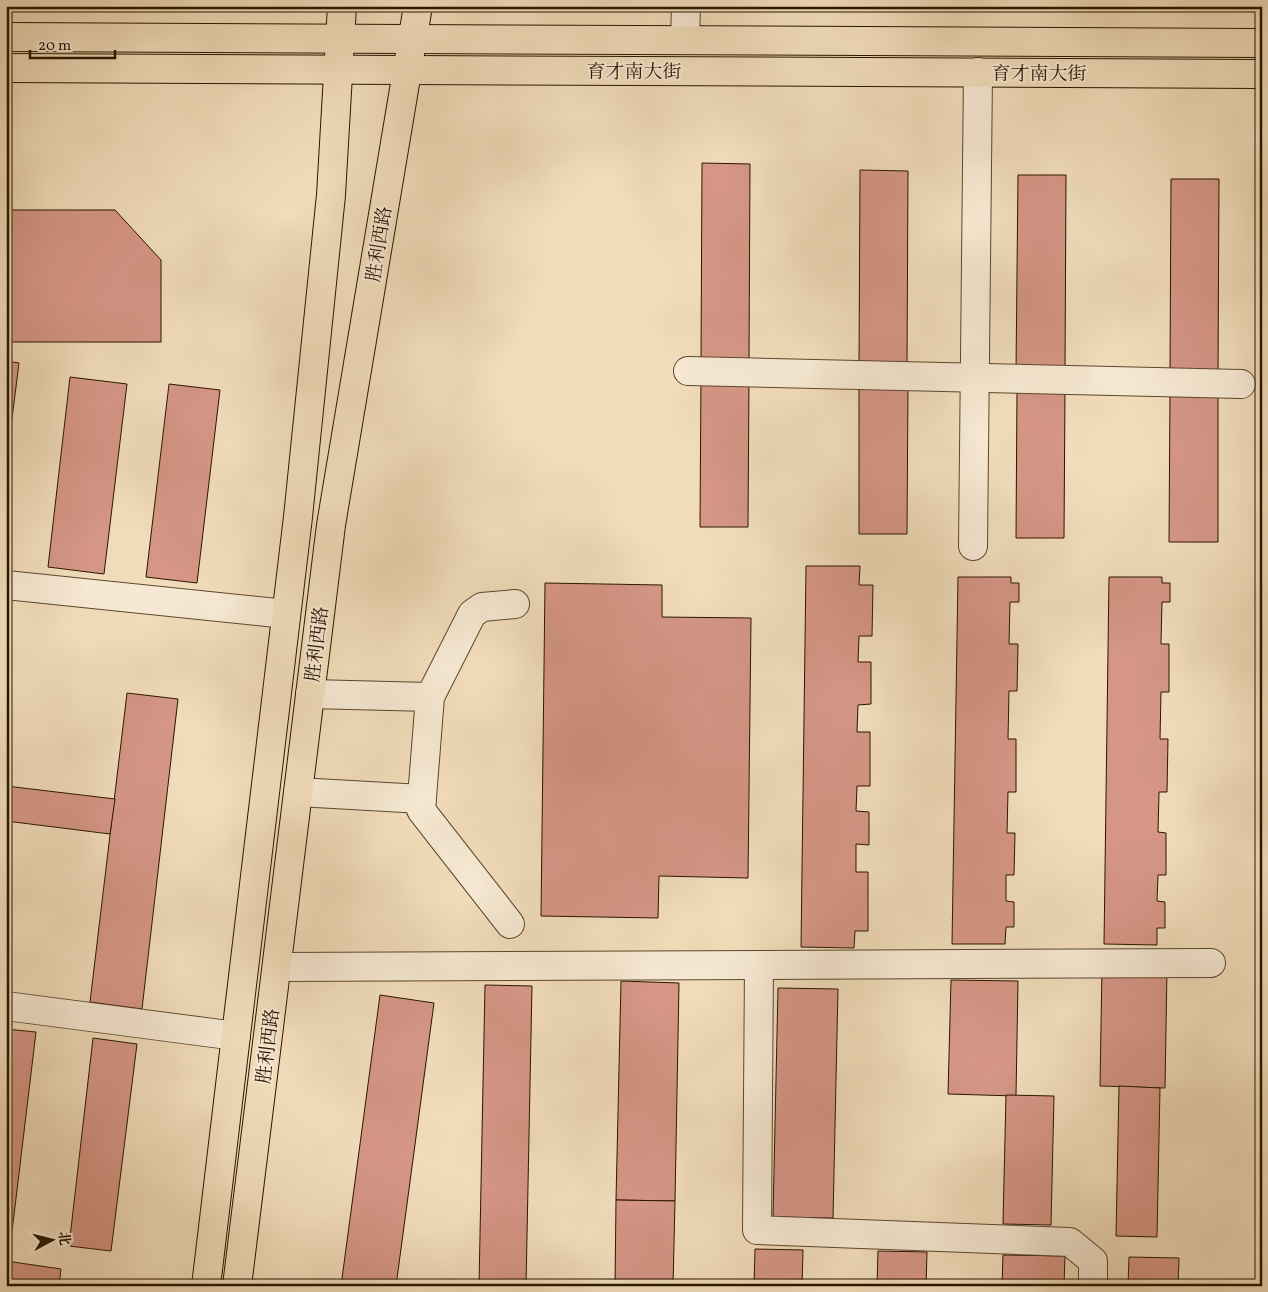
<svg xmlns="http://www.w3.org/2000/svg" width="1268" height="1292" font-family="Vollkorn,'Noto Serif SC',serif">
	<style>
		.building { fill: #d59686; stroke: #2a1500 }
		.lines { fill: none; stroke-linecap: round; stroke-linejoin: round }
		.minor-casing { stroke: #5c472e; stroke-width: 30 }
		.major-casing { stroke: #2a1500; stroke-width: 30 }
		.minor { stroke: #f6e8d2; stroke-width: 28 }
		.major { stroke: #f1dcba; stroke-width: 28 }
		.labels { text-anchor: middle; stroke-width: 4; stroke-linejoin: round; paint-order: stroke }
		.street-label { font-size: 19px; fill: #2a1500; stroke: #f6e8d2 }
	</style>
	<rect width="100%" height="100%" fill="#f1dcba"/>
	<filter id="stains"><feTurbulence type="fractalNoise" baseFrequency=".004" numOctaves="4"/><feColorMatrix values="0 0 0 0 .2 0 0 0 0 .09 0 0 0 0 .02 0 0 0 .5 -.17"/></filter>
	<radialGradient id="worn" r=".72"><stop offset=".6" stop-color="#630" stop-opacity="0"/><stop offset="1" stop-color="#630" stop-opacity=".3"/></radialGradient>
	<g class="building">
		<path d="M702 163 750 164 749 360H701Z"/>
		<path d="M860 170 908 171 907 367H859Z"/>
		<path d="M1018 175H1066L1065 372 1016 371Z"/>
		<path d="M1171 179H1219L1218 376H1170Z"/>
		<path d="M6 210H115L161 260V342H6Z"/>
		<path d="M6 361 19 363 6 467Z"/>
		<path d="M70 377 127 384 104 574 48 567Z"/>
		<path d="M701 377 749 378 748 527H700Z"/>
		<path d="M169 384 220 390 197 583 146 577Z"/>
		<path d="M859 385H908L907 534H859Z"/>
		<path d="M1017 389H1065L1064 538H1016Z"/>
		<path d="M1170 393H1218V542H1169Z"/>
		<path d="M806 566H860L859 585H873L872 636H859L858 662H871V704L858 705 857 732H870V786H857L856 811 869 812V845L856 844V872H868V931H855L854 948 801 947Z"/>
		<path d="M958 577H1011V583H1019V602H1010L1009 644H1018L1017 691H1009L1008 739H1016V792H1008L1007 833H1015L1014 875H1006V901L1014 902V927H1006L1005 944H952Z"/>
		<path d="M1109 577H1162V583H1170V602H1162L1161 644H1169V692H1161L1160 739H1168L1167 792H1159L1158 832 1166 833V875H1158L1157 901 1165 902V928H1157V945L1104 944Z"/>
		<path d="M545 583 662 585V617L751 618 748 878 659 876 658 918 541 916Z"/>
		<path d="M127 693 178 699 142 1009 90 1002Z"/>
		<path d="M6 786 115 799 110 834 6 821Z"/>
		<path d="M1262 824V960H1260Z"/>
		<path d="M1102 968 1167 970 1165 1088 1100 1086Z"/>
		<path d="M951 980 1018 981 1016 1096 948 1094Z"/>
		<path d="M621 981 679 983 675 1201 616 1200Z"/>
		<path d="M485 985 532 986 526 1286H479Z"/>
		<path d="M778 988 838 989 833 1218 773 1217Z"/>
		<path d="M380 995 434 1003 396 1286H341Z"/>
		<path d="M6 1029 36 1032 11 1240H6Z"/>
		<path d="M93 1038 137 1044 111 1251 69 1246Z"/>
		<path d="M1119 1086 1160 1088 1157 1237 1116 1236Z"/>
		<path d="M1006 1095 1054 1096 1051 1225 1003 1224Z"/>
		<path d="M616 1200 675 1201 673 1286H615Z"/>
		<path d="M755 1249 803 1250 802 1286H754Z"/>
		<path d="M878 1251 927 1252 926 1286H877Z"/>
		<path d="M1003 1255 1065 1256 1064 1286H1002Z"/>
		<path d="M1129 1257 1179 1258 1178 1286H1128Z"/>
		<path d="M6 1261 61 1269 59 1286H6Z"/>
	</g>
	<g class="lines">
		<defs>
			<g id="minor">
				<path d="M685 40 686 6"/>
				<path d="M688 371 1241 384"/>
				<path d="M973 546 978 72"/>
				<path d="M6 585 286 614"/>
				<path d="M310 694 430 697"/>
				<path d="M298 792 422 799"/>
				<path d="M510 924 421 810 430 697 472 614 482 607 515 604"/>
				<path d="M759 965 757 1230 1070 1242 1093 1261V1286"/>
				<path d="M277 967 1211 963"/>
				<path d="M6 1006 236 1036"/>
			</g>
			<g id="major">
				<path d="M6 37 1262 43"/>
				<path d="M6 68 1262 74"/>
				<path d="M206 1286 298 517 331 195 342 6"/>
				<path d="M237 1286 331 525 418 6"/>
			</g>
		</defs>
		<use href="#minor" class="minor-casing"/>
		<use href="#major" class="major-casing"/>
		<use href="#minor" class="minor"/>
		<use href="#major" class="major"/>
	</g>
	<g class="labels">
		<g class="street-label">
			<text x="634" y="78">育才南大街</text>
			<text x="1039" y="80">育才南大街</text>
			<text transform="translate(378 244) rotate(-81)" y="7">胜利西路</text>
			<text transform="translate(316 644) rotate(-83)" y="7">胜利西路</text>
			<text transform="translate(267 1046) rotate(-83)" y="7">胜利西路</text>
		</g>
	</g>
	<rect width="1268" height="1292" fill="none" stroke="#f1dcba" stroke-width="25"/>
	<rect x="8" y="8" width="1253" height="1277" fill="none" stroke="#2a1500" stroke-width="2.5"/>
	<rect x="12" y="12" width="1243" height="1267" fill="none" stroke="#2a1500"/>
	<g transform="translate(52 1240) rotate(83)" stroke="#f6e8d2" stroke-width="4" paint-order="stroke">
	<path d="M0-4L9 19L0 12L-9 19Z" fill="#2a1500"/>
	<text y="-8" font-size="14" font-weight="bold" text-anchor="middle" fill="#2a1500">北</text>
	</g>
	<path d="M30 50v8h85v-8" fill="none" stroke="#2a1500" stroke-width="2.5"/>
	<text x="38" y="50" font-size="15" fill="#2a1500" stroke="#f6e8d2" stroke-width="4" paint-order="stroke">20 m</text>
	<rect width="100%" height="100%" filter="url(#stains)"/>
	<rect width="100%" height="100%" fill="url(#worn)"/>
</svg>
